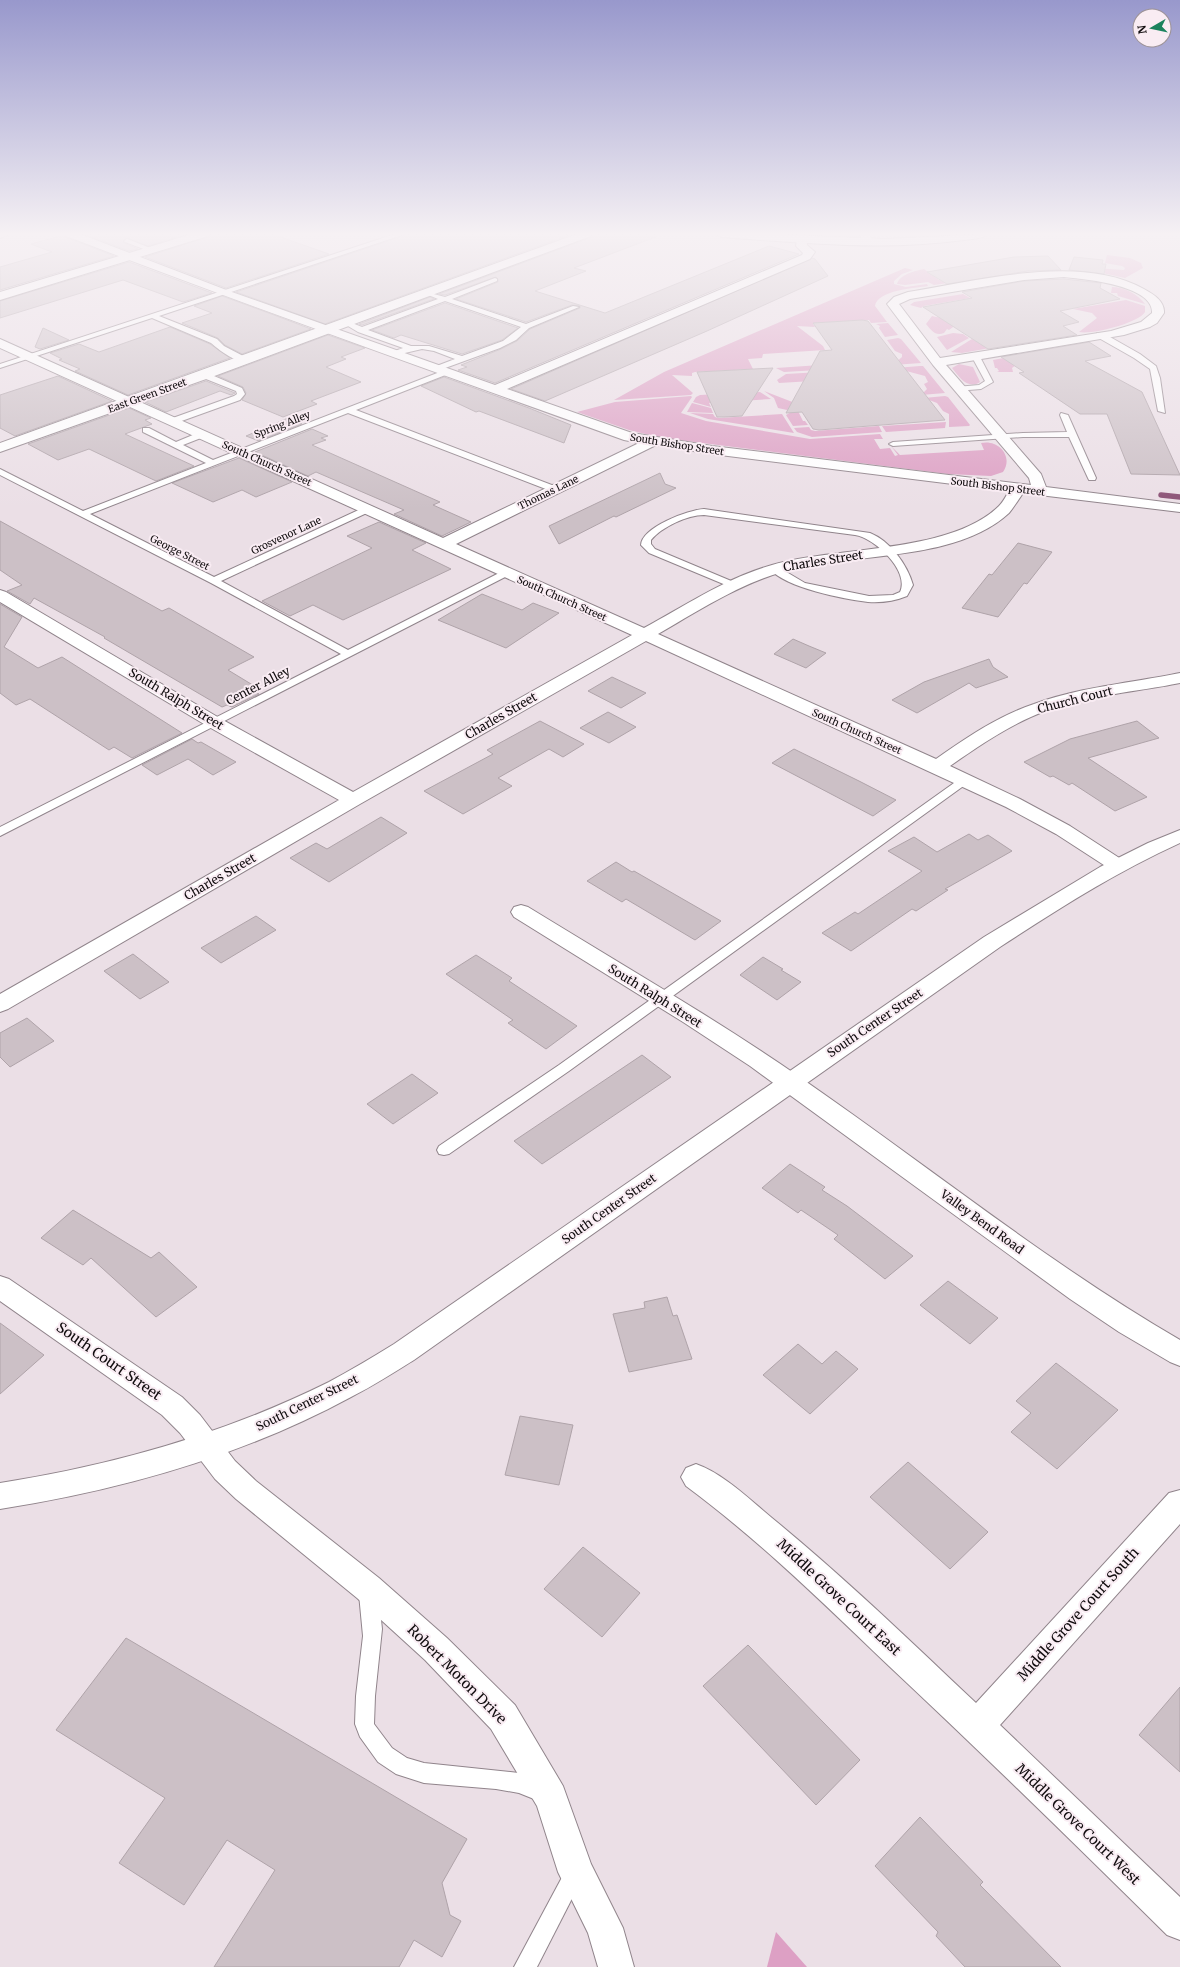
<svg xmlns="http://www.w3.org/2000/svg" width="1180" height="1967" font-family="Merriweather,serif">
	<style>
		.green { fill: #dda0c4 }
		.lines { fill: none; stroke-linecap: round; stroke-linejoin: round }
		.stream { stroke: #8b5175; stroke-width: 5.5 }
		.building { fill: #ccc0c6; stroke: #afa3a9 }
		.lane-casing { stroke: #90848b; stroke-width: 2 }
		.street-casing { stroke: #90848b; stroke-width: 2 }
		.secondary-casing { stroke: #90848b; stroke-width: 2 }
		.lane { fill: #fff; fill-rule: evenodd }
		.street { fill: #fff; fill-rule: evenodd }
		.secondary { fill: #fff; fill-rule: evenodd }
		.labels { text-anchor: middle; stroke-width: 4; stroke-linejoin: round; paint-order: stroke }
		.far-street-label { font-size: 10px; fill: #100c0e; stroke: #f9ecf3 }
		.street-label { font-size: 12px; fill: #100c0e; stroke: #f9ecf3 }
		.near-street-label { font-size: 14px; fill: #100c0e; stroke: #f9ecf3 }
	</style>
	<rect width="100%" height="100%" fill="#ebdfe6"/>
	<g class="green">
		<path d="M1107 255 1130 258 1141 263 1143 268 1125 278 1093 271 1094 268 1124 270 1125 268 1122 266 1105 263Z"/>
		<path d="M905 268 913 270 902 274 894 281V284L906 287 927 284 928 286C916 288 877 290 875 306L887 322 871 323 869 320H864L816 323 813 324 815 327 797 326 823 346 825 350 763 354 762 358 748 359 753 369 695 372 692 373V376L672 375 693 393 691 395 614 400 664 372Z"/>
		<path d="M924 269 939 280 955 282 934 285 928 282 905 285 897 284C900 274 915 271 924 269Z"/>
		<path d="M1112 287C1124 287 1138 294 1145 304L1118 296 1117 293H1111Z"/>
		<path d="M963 294 970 298 924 306 921 308 910 305 914 302Z"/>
		<path d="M1126 300 1145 306V312C1139 323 1091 335 1079 332L1097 318 1092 313 1073 309Z"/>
		<path d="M932 316 936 317 964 319 949 330 947 329 944 333C935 336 932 331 926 324Z"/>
		<path d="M888 323 898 335 885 337 879 328 880 326 876 324Z"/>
		<path d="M953 333 963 334 969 338 947 350 937 337Z"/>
		<path d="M898 338 901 339 921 363 893 365 902 357V354L895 351 887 340Z"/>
		<path d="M972 339 990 348 962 353 951 352Z"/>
		<path d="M1014 356 1016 365 1012 368 1013 372H997L999 371 997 368H995L993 360Z"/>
		<path d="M835 364 836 369 784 372 776 368Z"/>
		<path d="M959 364 973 367 980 382C968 390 959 377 952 368Z"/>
		<path d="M920 366H923L945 393 921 395 927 389 924 384 928 382 925 376 895 368Z"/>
		<path d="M837 371 845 379 779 383 777 380 786 374Z"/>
		<path d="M764 391 795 403 796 407 787 410 778 408 774 398Z"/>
		<path d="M760 392 771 399 709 403 711 407 693 402 696 397 700 395Z"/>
		<path d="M691 396 692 397 681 413 706 421 810 439 880 434 883 439H874L880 449 890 448 895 456 898 455 891 446 900 455 984 450 981 443C998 439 1014 456 1003 472L991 476 948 474 662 438 629 430 577 412 615 402Z"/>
		<path d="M945 396 948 397 970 425 969 426 949 427V414L943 411 937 403 924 398Z"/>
		<path d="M692 403 711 408 713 413 687 412Z"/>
		<path d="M797 409 803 421H805L808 425 793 426 786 415Z"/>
		<path d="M690 413 713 414 715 417 719 418 782 414 794 433 708 419Z"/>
		<path d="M946 422 945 428 886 432 882 426Z"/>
		<path d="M879 426 882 432 812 437 797 432 794 428 809 427 811 430 815 431Z"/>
		<path d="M776 1932 807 1967H767Z"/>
	</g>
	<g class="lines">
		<path class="stream" d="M1161 495 1180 497"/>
	</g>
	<g class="building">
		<path d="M84 234H187L148 246 126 238 123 241 124 243 138 249 129 251Z"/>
		<path d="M210 234H272L329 254 226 288 145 257 208 237Z"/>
		<path d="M409 234H572L325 324 236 292Z"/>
		<path d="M593 234H658V236L574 268 586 271 535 291 605 313 769 246 799 254 495 383 458 370 467 367 461 365 501 349 517 341 530 329 580 308V306L572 305 526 322 456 299 498 282V279L496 277 445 295 439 294 592 237Z"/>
		<path d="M64 235 65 237 114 256 0 290V267L52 252 31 244Z"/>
		<path d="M1048 256 1061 270 1028 271 947 284 927 272 1014 257Z"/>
		<path d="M1074 257 1103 260 1102 264H1106L1104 274 1069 270Z"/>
		<path d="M812 258 815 259 828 276 707 331 545 401 511 389Z"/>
		<path d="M129 262 212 293 183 302 123 280 0 318V301Z"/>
		<path d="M1064 279 1101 283 1100 288 1120 299 1060 311 1079 322 1063 326 1077 335 988 349 923 307 972 298 962 292 1024 281Z"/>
		<path d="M222 296 274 315 311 329 242 354 225 345 218 338 182 323 212 313 194 306Z"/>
		<path d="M430 297 434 299 362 325 359 324Z"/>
		<path d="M445 303 518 328 502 340 462 354 401 335 394 338 372 330Z"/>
		<path d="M862 320 868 321 945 420 819 430 813 429 802 412 786 413 820 351 832 350 813 323Z"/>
		<path d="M170 327 210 344 230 358 128 395 75 371 80 369 59 360 62 359 50 353 79 344 99 352Z"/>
		<path d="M43 328 69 340 40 349 35 347Z"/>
		<path d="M328 335 365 348 341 357 346 359 326 367 361 382 311 401 317 404 283 417 242 400 246 393 243 387 218 376Z"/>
		<path d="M1089 342 1111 356 1085 361 1142 392 1180 475 1131 474 1107 414H1080L1019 373 1024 372 1001 357Z"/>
		<path d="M773 368 742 416 724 417H717L697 372Z"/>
		<path d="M58 376 112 401 15 436 0 428V395Z"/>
		<path d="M444 377 529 408 571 425 564 443 479 411 476 412 421 386Z"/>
		<path d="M206 381 235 393 231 395 220 391 166 412 145 402Z"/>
		<path d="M129 408 151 418 145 420 152 424 125 434 194 466 156 481 89 449 58 460 28 444Z"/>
		<path d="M288 418 302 424 259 441 246 436Z"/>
		<path d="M312 429 328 436 321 438 326 440 312 445 440 502 433 505 471 522 442 536 394 514 404 510 316 472 308 476 255 452Z"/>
		<path d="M239 458 292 482 256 497 242 490 213 502 172 483Z"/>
		<path d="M660 473 665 484 676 488 616 517 614 516 559 544 549 526Z"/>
		<path d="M0 521 162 611 169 608 254 657 228 670 256 687 250 689 259 694 232 707 227 705 222 707 104 638 105 637 34 598 30 604 7 591 22 585 0 570Z"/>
		<path d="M379 522 426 543 412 550 451 569 343 620 313 605 290 616 262 601 372 548 347 536Z"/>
		<path d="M1018 543 1052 552 1027 584 1024 583 998 617 962 608 989 574 992 575Z"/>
		<path d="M482 594 522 610 533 603 559 613 506 648 438 620Z"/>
		<path d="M0 604 22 617 4 647 38 668 62 657 182 733 132 758 114 747 109 750 30 699 16 705 0 693Z"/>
		<path d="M793 639 809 646 826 653 806 668 774 654Z"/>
		<path d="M989 659 993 667 1008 677 976 688 969 683 917 713 892 700 924 682Z"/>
		<path d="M612 677 646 693 621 708 588 691Z"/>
		<path d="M608 712 636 727 609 743 580 728Z"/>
		<path d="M540 721 584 744 563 757 549 749 498 778 512 786 463 814 424 791 493 754 487 750Z"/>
		<path d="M1137 721 1159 738 1088 758 1147 797 1115 811 1072 783 1069 785 1053 776 1050 777 1024 762 1070 739Z"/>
		<path d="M192 739 198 743 201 742 236 762 213 775 188 759 157 775 142 765Z"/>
		<path d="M794 749 859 781 896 800 873 816 772 763Z"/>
		<path d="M381 817 407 833 329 882 290 858 316 843 327 849Z"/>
		<path d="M969 834 978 840 988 835 1012 851 945 889 948 890 916 911 912 909 851 951 822 933 855 912 858 914 922 871 888 851 914 837 937 852Z"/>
		<path d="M616 862 632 872 634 871 721 921 695 940 626 899 622 902 587 881Z"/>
		<path d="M256 916 276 930 221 963 201 948Z"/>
		<path d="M133 954 169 982 140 999 104 971Z"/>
		<path d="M476 955 512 978 509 981 577 1026 546 1049 508 1023 513 1020 446 974Z"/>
		<path d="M763 957 783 969 781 970 801 982 777 1000 740 975Z"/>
		<path d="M27 1018 54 1041 10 1067 0 1057V1033Z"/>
		<path d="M642 1055 671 1077 542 1164 514 1141Z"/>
		<path d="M412 1074 438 1093 393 1124 367 1104Z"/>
		<path d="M790 1164 825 1187 822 1190 847 1206 913 1256 885 1279 834 1239 838 1235 801 1210 798 1213 762 1188Z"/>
		<path d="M73 1210 151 1258 159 1252 197 1287 156 1317 91 1258 83 1265 41 1238Z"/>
		<path d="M948 1281 998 1318 970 1344 920 1305Z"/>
		<path d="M667 1297 673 1316 677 1315 692 1359 629 1372 613 1314 645 1308 644 1302Z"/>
		<path d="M0 1323 44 1355 0 1394Z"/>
		<path d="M798 1344 822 1364 836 1351 858 1369 810 1414 763 1375Z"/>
		<path d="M1056 1363 1118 1410 1057 1469 1011 1432 1031 1413 1016 1401Z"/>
		<path d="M520 1416 573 1425 559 1485 505 1475Z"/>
		<path d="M908 1462 988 1532 950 1569 870 1497Z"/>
		<path d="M583 1547 640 1593 602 1637 544 1589Z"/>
		<path d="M126 1638 467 1839 442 1883 450 1915 461 1921 442 1957 414 1940 399 1967H214L275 1870 227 1840 184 1905 119 1863 165 1798 56 1730Z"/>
		<path d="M748 1645 860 1760 816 1805 703 1686Z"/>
		<path d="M1180 1687V1772L1139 1735Z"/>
		<path d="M920 1817 983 1882 980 1885 1061 1967H965L936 1936 938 1932 875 1866Z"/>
	</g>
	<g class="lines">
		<defs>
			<g id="lane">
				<path d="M0 234H9L0 238Z"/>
				<path d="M395 234H405L159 316 217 339 224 346 247 358V362C236 363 219 350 211 343L152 318 0 368V364Z"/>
				<path d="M127 239 153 249 154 250 149 251 125 242 124 241Z"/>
				<path d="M495 278 497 279V281L452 299 526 324 573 306 579 307 529 328 516 340 500 348 437 371H434V367L455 359 434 351 422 349 392 356V352L403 348 358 332 343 323 347 321 362 327 438 299 426 294V292L445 297ZM445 301 521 327 503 341 462 356 429 346H411L368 330Z"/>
				<path d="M1097 333H1103L1140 354 1156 366 1160 378 1165 413 1158 411 1150 369 1134 358 1097 337Z"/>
				<path d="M973 355H979L993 382 981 389 956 391V387L979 385 985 381 972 357Z"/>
				<path d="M445 370 449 372 448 374 356 410 557 487V491H551L348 413 90 514 214 577 365 507H371V511L221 581 348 650 503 571H509V575L0 836V827L341 654 211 583 0 475V469L83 511 206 463 143 432V428H149L176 442 200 432H206V436L183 445 213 460Z"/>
				<path d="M201 373H207L242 388 245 394 240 400 176 423H170V419L234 396 237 394 236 391 201 377Z"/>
				<path d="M1061 413 1068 415 1096 478 1095 480H1089L1088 478 1069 437H1023L893 446 889 444 893 442 1023 433 1067 432 1060 415Z"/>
				<path d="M704 509 870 533C890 541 907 564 913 585L907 596C895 601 881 603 868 602 844 599 786 588 770 569L775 566 778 567 805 583 869 596 893 595 900 592C910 571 875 538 855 535L704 515C687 515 662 527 651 540V544L655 549 736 583 738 585 736 587 733 588 649 553 641 545C642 527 688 510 704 509Z"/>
				<path d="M965 777 971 780 969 782 569 1071 449 1154 444 1155 439 1154 437 1150 439 1146 559 1065 961 778Z"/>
				<path d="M368 1585 375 1588 379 1601 382 1629 375 1696 374 1724 392 1748 407 1758 424 1763 519 1773 546 1784 549 1791 546 1798 539 1801 519 1793 496 1789 424 1783 396 1774 378 1762 360 1737 355 1724 356 1696 363 1636 359 1594 361 1588Z"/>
				<path d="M574 1865 581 1868 584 1875 537 1967H514L567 1868Z"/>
			</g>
			<g id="street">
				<path d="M65 234H80L229 291 495 385 802 255 803 253 796 246 797 239 802 236 806 237 807 245 815 252 810 259 507 389 632 433 712 446 1031 485 1029 478 933 365 887 304 894 297 908 292C977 281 1080 253 1144 289 1153 294 1165 301 1164 313L1157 323 1150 327 1124 335 946 365 1041 474 1046 487 1180 504V512L1023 493C1019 499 1014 507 1009 513 955 563 850 552 782 572 738 585 698 611 658 634L936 759C966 738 998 716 1034 704 1080 687 1131 683 1180 673V683C1136 692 1088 695 1045 711 1011 724 980 745 950 766L1020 799 1070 826 1124 861 1127 865 1124 869 1117 871 1110 869 1056 834 1006 807 646 641 360 804 8 1009 0 1012V994L339 800 209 727 0 602V590L6 592 221 719 353 792 632 635 0 348V339L443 538 639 443 624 440C438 373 251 307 66 236ZM1064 277C1083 279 1154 285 1152 313L1141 322 1111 331 940 358 899 304 910 299 1024 280ZM656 445 712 454 1009 491C1006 496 1003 502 999 506 950 554 836 546 772 565 726 578 686 605 644 628L456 544Z"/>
				<path d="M859 234H869L874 242 869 245 865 244Z"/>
				<path d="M521 905 528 907C619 963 711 1016 798 1076 926 1164 1046 1262 1180 1340V1366L1170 1362 1119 1332 1070 1299 750 1066 683 1022 514 917 511 912 514 907Z"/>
				<path d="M0 1276 9 1279 182 1397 200 1415 235 1461 256 1481 379 1578 447 1638 515 1705 563 1786 591 1864 623 1928 634 1967H598L588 1933 558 1872 537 1806 491 1729 425 1660 357 1598 236 1499 215 1479 180 1433 162 1415 0 1301Z"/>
				<path d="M696 1464C724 1474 749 1499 772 1518 843 1576 909 1640 976 1703L1169 1493 1180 1490V1524L1000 1725 1180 1897V1940L1167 1935C1075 1844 983 1754 889 1666 823 1603 759 1540 686 1486L681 1477 686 1468Z"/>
			</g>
			<g id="secondary">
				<path d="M192 234H209L208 236 0 300V292Z"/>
				<path d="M577 234H592L591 236 209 378 0 452V443Z"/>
				<path d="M716 234H768L885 239 987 234C983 239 971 239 964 240 884 251 802 243 721 237Z"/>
				<path d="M1180 830V843C1116 872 1058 909 1000 947L414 1360C393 1373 373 1386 351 1397 242 1456 122 1490 0 1509V1483C115 1465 224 1434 329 1382 351 1370 373 1357 394 1344L984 937 1100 867 1148 843Z"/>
			</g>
		</defs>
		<use href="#lane" class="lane-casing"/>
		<use href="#street" class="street-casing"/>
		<use href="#secondary" class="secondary-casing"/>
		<use href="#lane" class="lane"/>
		<use href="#street" class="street"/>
		<use href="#secondary" class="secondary"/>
	</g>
	<linearGradient id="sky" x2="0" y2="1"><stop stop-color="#9898cc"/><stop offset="0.46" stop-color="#f6f1f4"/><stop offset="1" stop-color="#f6f1f4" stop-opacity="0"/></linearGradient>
	<rect width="1180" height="509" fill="url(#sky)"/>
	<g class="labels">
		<g class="far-street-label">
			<text transform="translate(147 395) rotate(-20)" y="4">East Green Street</text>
			<text transform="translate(282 424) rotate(-21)" y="4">Spring Alley</text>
			<text transform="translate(677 444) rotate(9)" y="4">South Bishop Street</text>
			<text transform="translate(267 463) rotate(24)" y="4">South Church Street</text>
			<text transform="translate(998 486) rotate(7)" y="4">South Bishop Street</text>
			<text transform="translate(548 492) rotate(-26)" y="4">Thomas Lane</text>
			<text transform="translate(286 535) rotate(-25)" y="4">Grosvenor Lane</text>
			<text transform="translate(180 552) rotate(27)" y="4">George Street</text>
			<text transform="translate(562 598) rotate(24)" y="4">South Church Street</text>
			<text transform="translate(857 731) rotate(24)" y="4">South Church Street</text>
		</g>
		<g class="street-label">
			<text transform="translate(823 561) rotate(-9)" y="4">Charles Street</text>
			<text transform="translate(258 686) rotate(-27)" y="4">Center Alley</text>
			<text transform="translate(176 699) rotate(31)" y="4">South Ralph Street</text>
			<text transform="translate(1075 700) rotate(-14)" y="4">Church Court</text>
			<text transform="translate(501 716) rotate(-30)" y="4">Charles Street</text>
			<text transform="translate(220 877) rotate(-30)" y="4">Charles Street</text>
			<text transform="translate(655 996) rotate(32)" y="4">South Ralph Street</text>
			<text transform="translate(875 1023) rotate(-34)" y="4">South Center Street</text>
			<text transform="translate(609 1209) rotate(-35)" y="4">South Center Street</text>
			<text transform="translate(982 1222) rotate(36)" y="4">Valley Bend Road</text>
			<text transform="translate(307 1403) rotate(-26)" y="4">South Center Street</text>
		</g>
		<g class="near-street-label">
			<text transform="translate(109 1361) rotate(35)" y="5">South Court Street</text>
			<text transform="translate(839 1597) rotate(43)" y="5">Middle Grove Court East</text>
			<text transform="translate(1078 1614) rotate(-48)" y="5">Middle Grove Court South</text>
			<text transform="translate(457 1674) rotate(45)" y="5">Robert Moton Drive</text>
			<text transform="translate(1078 1824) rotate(44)" y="5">Middle Grove Court West</text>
		</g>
	</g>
	<g transform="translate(1152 28) rotate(261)"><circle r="19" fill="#f9ecf3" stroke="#9c9297"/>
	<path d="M0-3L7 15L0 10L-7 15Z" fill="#1b825d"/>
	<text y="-6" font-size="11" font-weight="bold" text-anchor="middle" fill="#100c0e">N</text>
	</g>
</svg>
